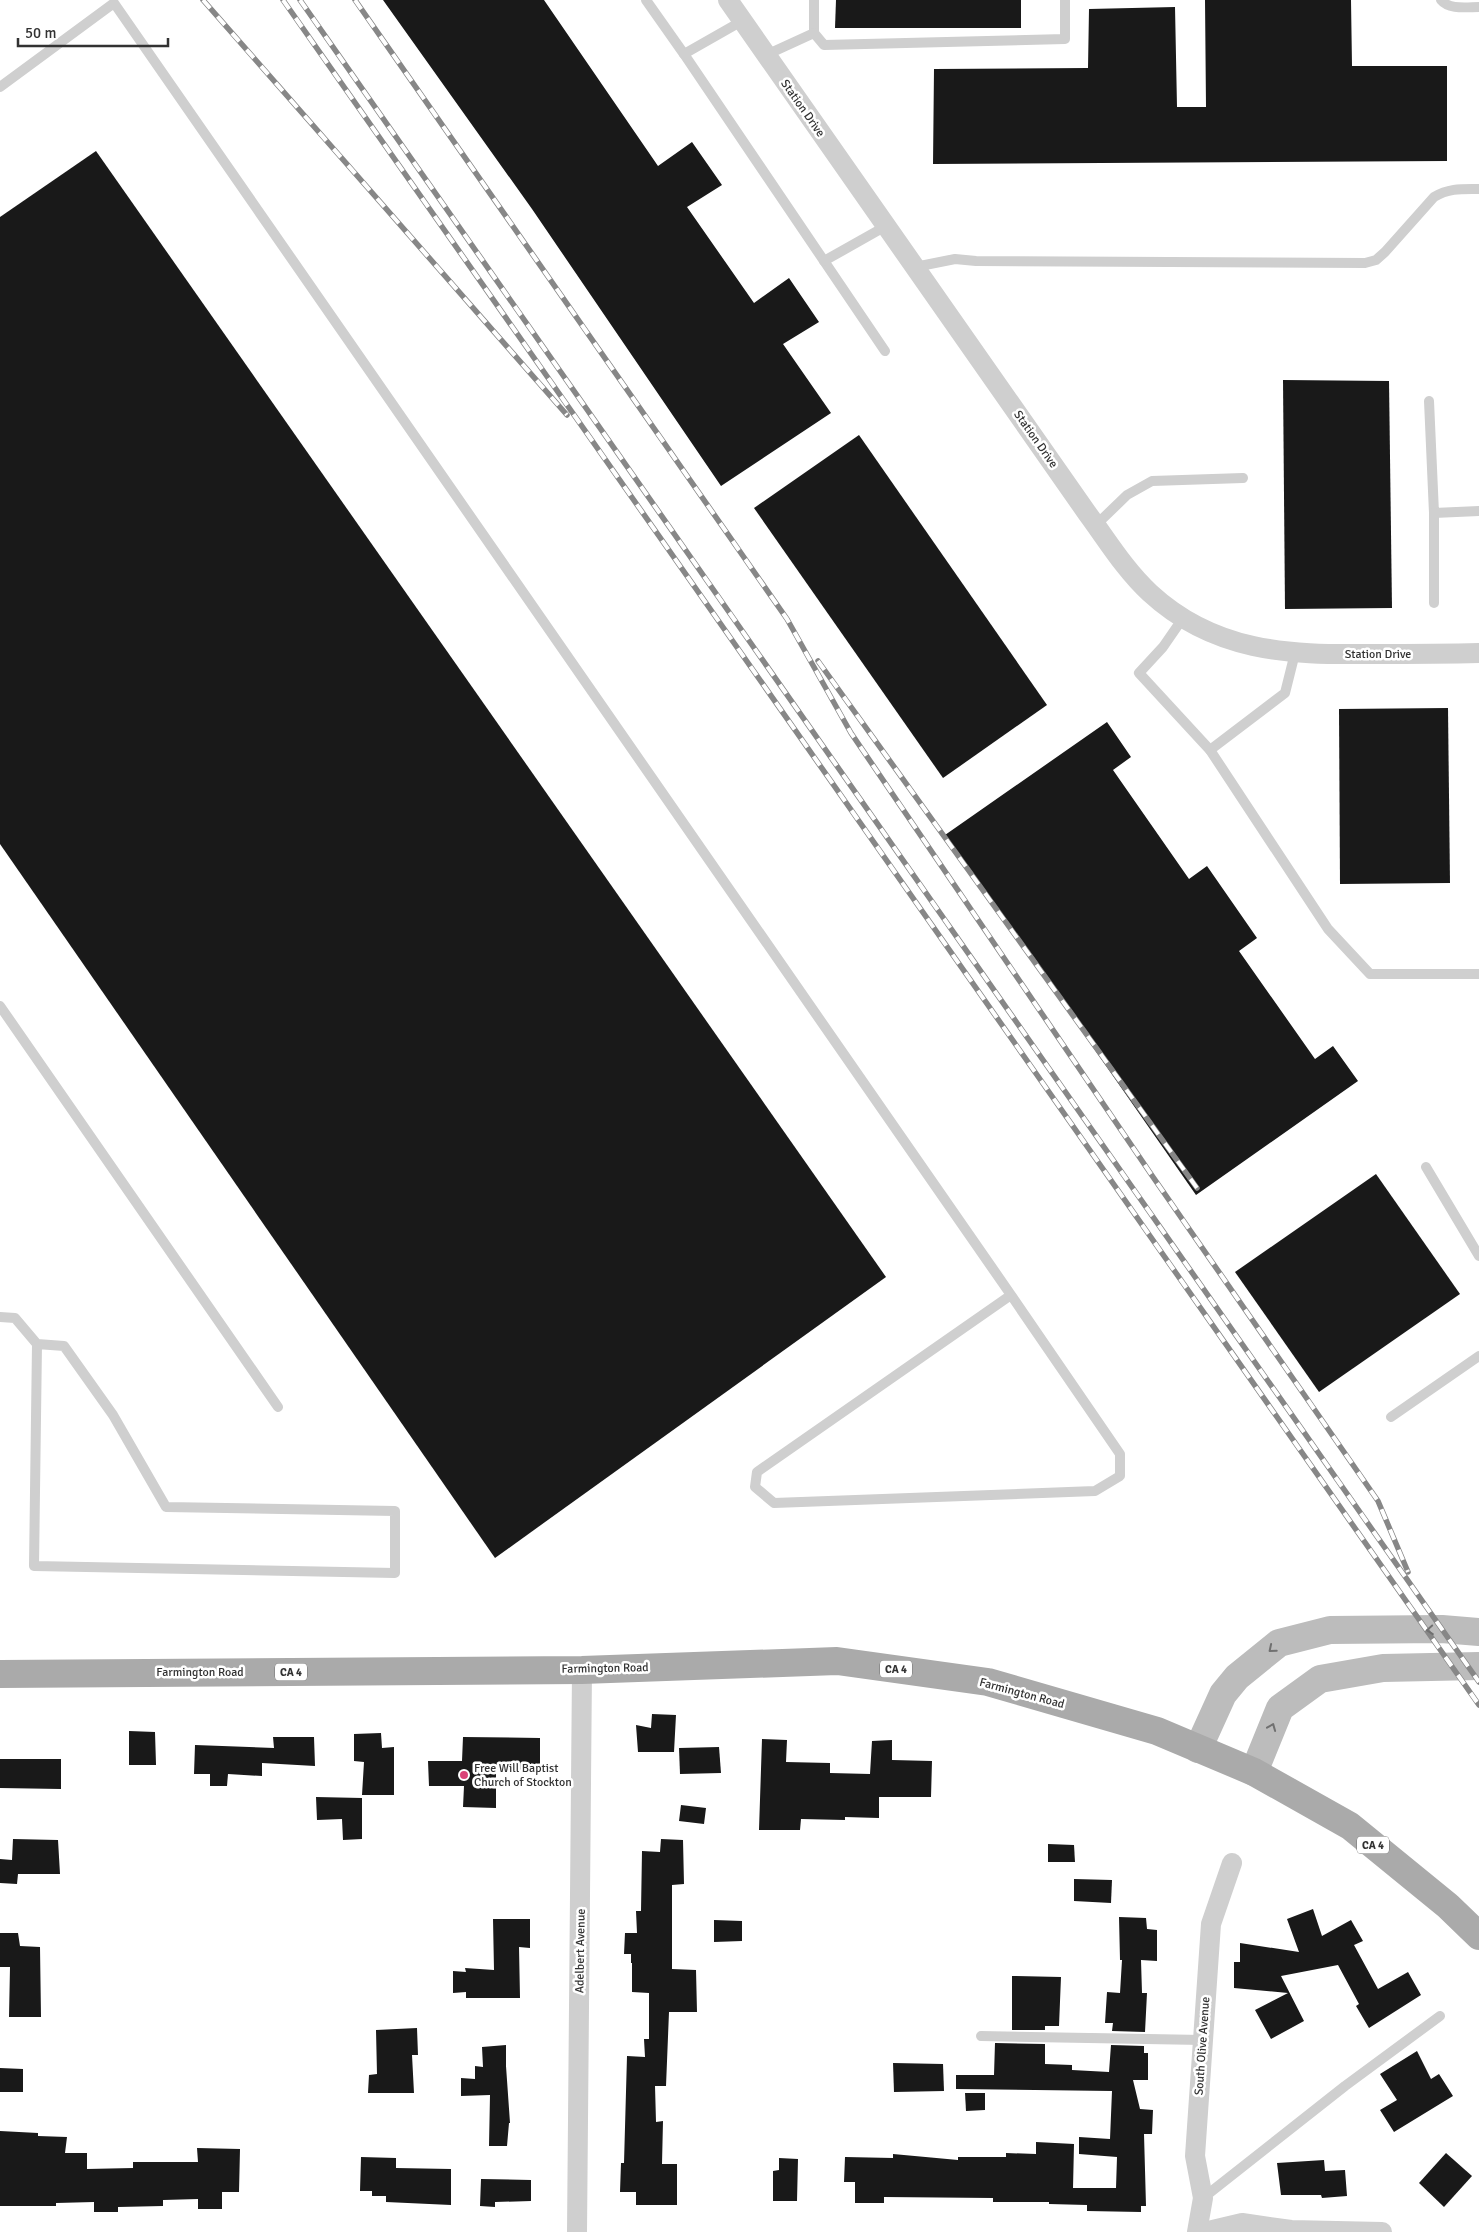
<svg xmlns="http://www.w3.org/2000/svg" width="1479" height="2232" font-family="Signika,sans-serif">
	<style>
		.building { fill: #191919 }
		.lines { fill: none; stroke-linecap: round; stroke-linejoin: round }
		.lane { stroke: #cfcfcf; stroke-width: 10 }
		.street { stroke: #cfcfcf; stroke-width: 20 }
		.secondary { stroke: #bcbcbc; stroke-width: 28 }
		.primary { stroke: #aaa; stroke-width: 28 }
		.rail-casing { stroke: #878787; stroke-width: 5.5 }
		.rail { stroke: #fff; stroke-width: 4; stroke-dasharray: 11; stroke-linecap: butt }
		.oneway { stroke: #707070 }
		.poi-dot { fill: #da4277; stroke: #fff; stroke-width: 2 }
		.labels { text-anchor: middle; stroke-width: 5; stroke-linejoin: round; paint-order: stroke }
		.shield { fill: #fff; stroke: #707070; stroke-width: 1 }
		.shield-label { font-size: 11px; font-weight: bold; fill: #323232 }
		.street-label { font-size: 12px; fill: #323232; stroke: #fff }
		.poi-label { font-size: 12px; fill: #323232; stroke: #fff; text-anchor: start }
	</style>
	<rect width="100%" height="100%" fill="#fff"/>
	<g class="building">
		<path d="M383 0H544L658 166 692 142 722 185 687 207 754 303 789 278 819 322 783 344 831 413 721 486 532 209Z"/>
		<path d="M836 0H1021V28H835Z"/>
		<path d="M1205 0H1351L1352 66H1447V161L933 164 934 69 1088 68 1089 9 1175 7 1177 107H1206Z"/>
		<path d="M96 151 886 1277 495 1558 0 844V217Z"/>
		<path d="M1283 380 1389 381 1392 608 1285 609Z"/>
		<path d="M859 435 1047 705 943 778 754 508Z"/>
		<path d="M1448 708 1450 883 1340 884 1339 709Z"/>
		<path d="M1107 722 1131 757 1113 770 1189 879 1207 866 1257 938 1239 951 1315 1059 1333 1046 1358 1081 1196 1195 945 835Z"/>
		<path d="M1376 1174 1460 1294 1319 1392 1235 1272Z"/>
		<path d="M652 1714 676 1715 674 1752H638L636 1725 651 1728Z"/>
		<path d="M129 1731 155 1732 156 1765H129Z"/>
		<path d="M381 1733 382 1748 394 1747V1795H362L364 1762 354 1761V1734Z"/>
		<path d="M273 1737H314L315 1766 262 1763V1776L228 1774 227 1786H210V1774H194L195 1745 274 1748Z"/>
		<path d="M463 1737 540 1738V1770H496V1808L463 1807 464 1786H429L428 1761H462Z"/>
		<path d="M762 1739 787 1740 786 1762 830 1763V1773L870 1774 872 1741 892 1740V1760L932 1761 931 1797H879V1818L845 1817V1820L801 1819 800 1830H759Z"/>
		<path d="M719 1747 721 1773 680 1774 679 1748Z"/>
		<path d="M0 1759H61V1789L0 1788Z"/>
		<path d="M316 1797 362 1798V1839L343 1840 342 1819 317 1820Z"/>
		<path d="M681 1805 706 1808 704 1824 679 1821Z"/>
		<path d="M13 1839 58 1840 60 1874H18L17 1884 0 1883V1859L12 1860Z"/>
		<path d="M661 1839 683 1840 684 1884 672 1885V1969L696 1970 697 2012H669L666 2086H655L656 2122 663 2121 662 2164H677V2205H636V2192H620L621 2163H624L627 2056 645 2057 644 2039H649V1993L632 1992V1963H631V1954H624L625 1933H637L636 1911H641L642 1851 660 1852Z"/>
		<path d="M1048 1844 1074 1845 1075 1862H1048Z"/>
		<path d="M1074 1879 1112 1880 1111 1903 1074 1901Z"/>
		<path d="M1313 1909 1322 1936 1351 1920 1363 1941 1354 1945 1378 1989 1408 1972 1421 1995 1369 2028 1356 2006 1359 2004 1338 1965 1281 1976 1304 2021 1271 2039 1255 2010 1288 1993 1234 1988V1962H1240V1943L1299 1952 1287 1919Z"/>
		<path d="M1119 1917 1146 1918 1147 1929 1157 1930V1961L1141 1960 1142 1993H1147L1145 2032 1112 2031 1113 2023H1105L1107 1992 1120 1993 1122 1960H1120Z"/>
		<path d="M493 1919H530V1948L519 1947 520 1998H466V1992L453 1993V1971L466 1972 465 1968 494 1970Z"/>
		<path d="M714 1920 742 1921V1941L714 1942Z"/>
		<path d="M0 1933H18L20 1946 40 1947 41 2017H9L10 1967H0Z"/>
		<path d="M1012 1976 1061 1977 1059 2026H1045V2030H1012Z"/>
		<path d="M417 2028 418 2055H412L414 2093H368L369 2075 377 2074 376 2030Z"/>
		<path d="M995 2043 1045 2044V2064L1072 2065V2070L1109 2072 1111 2045 1144 2046V2053H1148V2080H1133L1140 2109 1153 2110 1152 2134H1144L1146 2206H1141V2212L1087 2211V2205L1049 2204V2202H993V2198L884 2197V2203H855V2182H844L845 2157 893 2158V2154L958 2160V2157H1006V2153L1036 2154V2142L1074 2144 1073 2188H1116L1117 2157 1079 2154V2137L1110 2139 1112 2091 956 2089V2075H994Z"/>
		<path d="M506 2045V2066L510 2123H509L507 2146H489L490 2095 461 2096V2078L475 2079V2066L483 2067 482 2047Z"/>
		<path d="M1417 2051 1431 2079 1439 2074 1453 2096 1394 2132 1380 2110 1397 2100 1380 2074Z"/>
		<path d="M893 2063 943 2064 944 2091 894 2092Z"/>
		<path d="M0 2068 23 2069V2092H0Z"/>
		<path d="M965 2093H985V2110L966 2111Z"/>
		<path d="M0 2131 38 2133V2136L67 2137 65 2153H87V2169L133 2168V2162H198L197 2148 240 2149 239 2192H222V2209H198V2199L163 2200V2206L118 2207V2212H94V2202L56 2203V2206H0Z"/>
		<path d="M1446 2153 1472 2176 1444 2207 1419 2183Z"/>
		<path d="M361 2157 396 2158V2168L451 2169V2205L386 2202V2196H372V2191H360Z"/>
		<path d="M779 2158 798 2159 797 2201H773V2171L779 2170Z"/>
		<path d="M1324 2160 1325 2171 1345 2170 1347 2196 1322 2198 1321 2195H1281L1277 2163Z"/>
		<path d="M481 2179 531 2180V2201L495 2202V2207L480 2206Z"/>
	</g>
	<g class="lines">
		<g class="lane">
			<path d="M646 0 684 54"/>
			<path d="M814 0V33"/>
			<path d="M1441 0C1449 10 1467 7 1479 7"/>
			<path d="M742 21 684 54 885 351"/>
			<path d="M766 55 814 33 824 45 1065 39V0"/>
			<path d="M0 87 114 3 1011 1295 1120 1454V1476L1095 1491 774 1503 755 1487 757 1472 1011 1295"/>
			<path d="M824 261 886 226"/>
			<path d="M915 267 955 259 976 261 1365 263 1376 260 1385 252 1434 197C1449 188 1462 189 1479 189"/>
			<path d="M1429 401 1434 513 1479 511"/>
			<path d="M1096 525 1127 495 1152 481 1243 478"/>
			<path d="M1434 603V513"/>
			<path d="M1183 618 1163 647 1139 673 1210 750"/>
			<path d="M1295 653 1285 693 1210 750 1328 929 1370 974H1479"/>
			<path d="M0 1006 278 1407"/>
			<path d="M1426 1167 1479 1256"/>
			<path d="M0 1317 15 1318 37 1344 34 1566 395 1573V1511L166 1507 113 1415 64 1346 37 1344"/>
			<path d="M1391 1417 1479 1356"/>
			<path d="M981 2036 1203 2040"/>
			<path d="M1203 2198 1345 2086 1440 2016"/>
		</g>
		<g class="street">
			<path d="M728 0 1087 513C1107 540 1125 570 1150 593 1214 652 1288 655 1369 654 1406 654 1442 654 1479 653"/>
			<path d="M577 2232 582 1670"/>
			<path d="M1197 2232 1203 2198 1195 2156 1211 1924 1232 1863"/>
			<path d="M1204 2232 1242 2223 1291 2230 1382 2232"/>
		</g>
		<g class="secondary">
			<path d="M1198 1749 1223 1694 1237 1677 1279 1643 1330 1630 1442 1629 1479 1632"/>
			<path d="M1254 1772 1280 1708 1320 1679 1383 1668 1479 1666"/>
		</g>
		<path class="primary" d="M0 1674 582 1670 837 1661 988 1682 1157 1731 1254 1772 1350 1826 1448 1906 1479 1936"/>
		<defs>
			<g id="rail">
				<path d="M203 0 567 415"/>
				<path d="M283 0 1479 1705"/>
				<path d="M300 0 1479 1682"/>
				<path d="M355 0 787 619 851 733 1153 1177 1378 1501 1408 1572"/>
				<path d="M818 661 1197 1188"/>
			</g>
		</defs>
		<use href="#rail" class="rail-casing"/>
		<use href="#rail" class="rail"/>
	</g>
	<defs><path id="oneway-chevron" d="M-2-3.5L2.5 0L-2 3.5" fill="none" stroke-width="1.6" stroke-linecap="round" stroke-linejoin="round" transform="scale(1.25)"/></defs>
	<g class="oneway">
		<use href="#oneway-chevron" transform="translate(1430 1630) rotate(176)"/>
		<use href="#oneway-chevron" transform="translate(1272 1649) rotate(140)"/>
		<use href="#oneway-chevron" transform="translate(1272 1727) rotate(-68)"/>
	</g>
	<circle class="poi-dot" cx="464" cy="1775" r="5"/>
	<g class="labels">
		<g class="shield">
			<rect x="880" y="1660.5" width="32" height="17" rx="4"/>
			<rect x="275" y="1663.5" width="32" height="17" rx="4"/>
			<rect x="1357" y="1836.5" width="32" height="17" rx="4"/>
		</g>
		<g class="shield-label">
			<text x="896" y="1673">CA 4</text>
			<text x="291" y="1676">CA 4</text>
			<text x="1373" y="1849">CA 4</text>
		</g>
		<g class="street-label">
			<text transform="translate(803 108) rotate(55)" y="4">Station Drive</text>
			<text transform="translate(1036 439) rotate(55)" y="4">Station Drive</text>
			<text x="1378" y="658">Station Drive</text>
			<text transform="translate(605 1668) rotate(-1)" y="4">Farmington Road</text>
			<text x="200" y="1676">Farmington Road</text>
			<text transform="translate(1022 1693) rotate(15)" y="4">Farmington Road</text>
			<text transform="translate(580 1951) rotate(-89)" y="4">Adelbert Avenue</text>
			<text transform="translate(1202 2046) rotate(-86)" y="4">South Olive Avenue</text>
		</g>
		<g class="poi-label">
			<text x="474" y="1772">Free Will Baptist<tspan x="474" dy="14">Church of Stockton</tspan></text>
		</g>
	</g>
	<path d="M18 38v8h150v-8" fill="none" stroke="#323232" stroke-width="2.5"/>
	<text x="25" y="38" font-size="15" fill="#323232" stroke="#ffffff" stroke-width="4" paint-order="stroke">50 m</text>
</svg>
